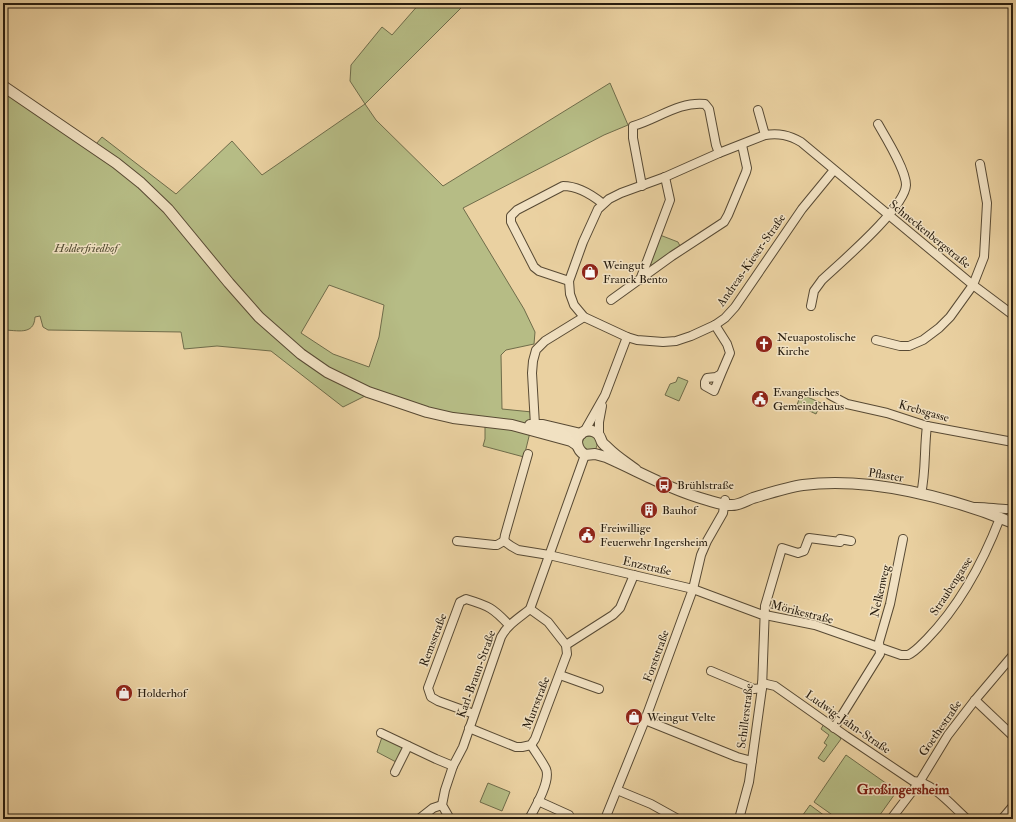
<svg xmlns="http://www.w3.org/2000/svg" width="1016" height="822" font-family="'IM FELL Double Pica',serif">
	<style>
		.green { fill: #b6bc85; stroke: #6f6c4a; fill-rule: evenodd }
		.lines { fill: none; stroke-linecap: round; stroke-linejoin: round }
		.minor-casing { stroke: #584a34; stroke-width: 10 }
		.tertiary-casing { stroke: #584a34; stroke-width: 12 }
		.minor { stroke: #f1e1c2; stroke-width: 8 }
		.tertiary { stroke: #f1e1c2; stroke-width: 10 }
		.labels { text-anchor: middle; stroke-width: 3; stroke-linejoin: round; paint-order: stroke }
		.street-label { font-size: 12px; fill: #281d0f; stroke: #f1e1c2 }
		.park-label { font-size: 12px; font-style: italic; fill: #534d32; stroke: #f1e1c2 }
		.poi-label { font-size: 12px; fill: #281d0f; stroke: #f1e1c2; text-anchor: start }
		.quarter-label { font-size: 14px; font-weight: bold; fill: #7a1f14; stroke: #f1e1c2 }
	</style>
	<rect width="100%" height="100%" fill="#ead1a1"/>
	<filter id="stains"><feTurbulence type="fractalNoise" baseFrequency=".005" numOctaves="4"/><feColorMatrix values="0 0 0 0 .2 0 0 0 0 .09 0 0 0 0 .02 0 0 0 .5 -.17"/></filter>
	<radialGradient id="worn" r=".72"><stop offset=".6" stop-color="#630" stop-opacity="0"/><stop offset="1" stop-color="#630" stop-opacity=".3"/></radialGradient>
	<g class="green">
		<path d="M420 3H466L365 104 376 120 443 186 610 83 628 125 604 135 463 208 524 309 535 332 534 344 506 350 501 355 502 409 532 412 533 420 524 457 483 446 485 439V426L367 395 343 407 271 351 217 346 184 349 181 332 48 330 43 327 40 316 35 317C34 336 17 330 3 330V90L91 150 102 137 176 194 232 141 262 175 365 104 350 81 351 65 382 27 392 35ZM329 285 384 305 379 337 369 367 333 354 301 333Z"/>
		<path d="M660 235 678 242 681 248 656 266 651 265 649 261Z"/>
		<path d="M678 377 688 381 679 401 665 395 670 384 676 382Z"/>
		<path d="M801 394 821 403 816 414 797 405Z"/>
		<path d="M590 436C597 438 599 444 595 450L584 451 581 441 585 437Z"/>
		<path d="M824 724 838 735 841 739 824 762 818 758 827 745 824 743 829 735 821 729Z"/>
		<path d="M382 737 402 746 403 748 396 762 377 752Z"/>
		<path d="M846 755 897 791 877 819H838L814 802Z"/>
		<path d="M488 783 510 792 502 811 480 802Z"/>
		<path d="M810 805 829 819H800Z"/>
	</g>
	<g class="lines">
		<defs>
			<g id="minor">
				<path d="M758 110 765 135"/>
				<path d="M834 170 802 209 735 307 725 318 715 325 691 336 676 341 663 342 637 340 627 337 584 317 574 305 570 294 569 281 583 242 598 209 609 199 621 193 665 177 719 153 765 135C779 133 789 135 801 142L973 285 1013 315"/>
				<path d="M642 186 633 138V126C656 120 679 101 705 104L709 109 716 145 719 153"/>
				<path d="M640 280 670 200 665 177"/>
				<path d="M569 281 539 271 534 267 511 222V216L517 210 563 186C577 186 592 195 602 203"/>
				<path d="M611 300 672 256 724 222 728 215 746 172 747 168 742 145"/>
				<path d="M811 306 814 291 822 280C840 263 905 208 906 185 906 170 886 138 878 124"/>
				<path d="M715 325 727 344 730 353 721 374 716 377 707 378 705 382V386L714 391 721 374"/>
				<path d="M876 340 900 346H909L923 340 939 328 950 317 973 285 984 257 987 203 980 164"/>
				<path d="M830 395 847 404 887 413 927 426 1013 442"/>
				<path d="M535 425 532 373 533 361 536 350 545 341 584 317"/>
				<path d="M584 432 605 395 627 337"/>
				<path d="M599 435V422L602 406"/>
				<path d="M921 494C926 472 924 448 927 426"/>
				<path d="M973 507C987 506 999 510 1013 509"/>
				<path d="M457 541 494 545H497L504 541"/>
				<path d="M504 541 511 546 518 550 549 555 693 589 760 614 815 625 901 655H908C915 652 921 645 927 639 960 605 983 562 1000 518"/>
				<path d="M504 541 505 535 528 454"/>
				<path d="M566 645 613 615 620 608 634 575"/>
				<path d="M711 671 754 689 762 688"/>
				<path d="M560 675 599 689"/>
				<path d="M762 683 775 686 846 736 913 781C933 782 952 806 967 819"/>
				<path d="M975 700 1013 736"/>
				<path d="M474 714 438 701 431 697 428 688 460 602 466 599C489 606 493 608 509 625"/>
				<path d="M645 720 737 757 752 761"/>
				<path d="M469 728 516 747H522L531 745 535 739 567 654 566 645 548 622 530 609"/>
				<path d="M834 728 880 654 879 642 890 604 903 539"/>
				<path d="M381 733 436 759 453 766"/>
				<path d="M395 772 408 746"/>
				<path d="M617 790 651 804 678 819"/>
				<path d="M538 801 569 815"/>
				<path d="M419 819 433 808 442 805"/>
				<path d="M450 819 442 805 445 790 453 766 463 747 501 637C507 625 519 618 530 609L585 455"/>
				<path d="M529 819C535 808 551 781 546 769 542 761 536 753 531 745"/>
				<path d="M605 819 645 720 693 589 701 555 707 541 723 513 725 500"/>
				<path d="M739 819 749 782 762 688 765 606 782 548 798 553 804 551 809 538 840 542V539L851 541"/>
				<path d="M891 819 920 781 948 735 975 700 1013 655"/>
				<path d="M1002 819 1013 806"/>
			</g>
			<g id="tertiary">
				<path d="M3 86 116 163 141 183 168 209 229 283 259 317 301 354 327 372 368 392 427 412 453 418 512 425 571 441 577 445"/>
				<path d="M530 425H543L581 434"/>
				<path d="M636 470C627 463 617 457 609 449 607 447 603 444 602 442 600 438 600 434 595 432 591 430 587 430 583 432 573 438 577 450 585 455L595 454 606 457C640 472 671 490 707 500 714 502 722 505 730 505 739 506 745 501 753 498 766 494 789 487 803 485 868 476 953 498 1013 523"/>
			</g>
		</defs>
		<use href="#minor" class="minor-casing"/>
		<use href="#tertiary" class="tertiary-casing"/>
		<use href="#minor" class="minor"/>
		<use href="#tertiary" class="tertiary"/>
	</g>
	<defs>
		<symbol id="shop-disc" viewBox="-11 -11 22 22"><circle r="9.5" fill="#8f2418" stroke="#f1e1c2"/><path d="M-5-2.5h2.3a2.7 3.5 0 0 1 5.4 0H5L5.5 6h-11ZM-1.5-2.5h3a1.5 2.3 0 0 0-3 0Z" fill="#fff"/></symbol>
		<symbol id="church-disc" viewBox="-11 -11 22 22"><circle r="9.5" fill="#8f2418" stroke="#f1e1c2"/><path d="M-1.2-6h2.4v3.5h3.3v2.4h-3.3V6h-2.4V-.1h-3.3v-2.4h3.3Z" fill="#fff"/></symbol>
		<symbol id="civic-disc" viewBox="-11 -11 22 22"><circle r="9.5" fill="#8f2418" stroke="#f1e1c2"/><path d="M-.6-6.5H3V-4.5H.6V-3L4-1V1h2V6H-6V1h2V-1L-.6-3ZM-1.2 2.5V6h2.4V2.5Z" fill="#fff"/></symbol>
		<symbol id="bus-disc" viewBox="-11 -11 22 22"><circle r="9.5" fill="#8f2418" stroke="#f1e1c2"/><path d="M-5-6H5V4H4V6H2V4H-2V6H-4V4H-5ZM-3.5-4V0h7V-4ZM-3.5 1.2v1.5H-2V1.2ZM2 1.2v1.5H3.5V1.2Z" fill="#fff"/></symbol>
		<symbol id="building-disc" viewBox="-11 -11 22 22"><circle r="9.5" fill="#8f2418" stroke="#f1e1c2"/><path d="M-4-6H4V6H1V3H-1V6H-4ZM-2.5-4.3h1.7v1.8h-1.7ZM.8-4.3h1.7v1.8H.8ZM-2.5-1h1.7V.8h-1.7ZM.8-1h1.7V.8H.8Z" fill="#fff"/></symbol>
	</defs>
	<g fill-rule="evenodd">
		<use href="#shop-disc" x="580" y="262" width="20" height="20"/>
		<use href="#church-disc" x="754" y="334" width="20" height="20"/>
		<use href="#civic-disc" x="750" y="389" width="20" height="20"/>
		<use href="#bus-disc" x="654" y="475" width="20" height="20"/>
		<use href="#building-disc" x="639" y="500" width="20" height="20"/>
		<use href="#civic-disc" x="577" y="525" width="20" height="20"/>
		<use href="#shop-disc" x="114" y="683" width="20" height="20"/>
		<use href="#shop-disc" x="624" y="707" width="20" height="20"/>
	</g>
	<g class="labels">
		<g class="street-label">
			<text transform="translate(930 234) rotate(39)" y="4">Schneckenbergstraße</text>
			<text transform="translate(751 260) rotate(-55)" y="4">Andreas-Kieser-Straße</text>
			<text transform="translate(924 411) rotate(16)" y="4">Krebsgasse</text>
			<text transform="translate(886 475) rotate(9)" y="4">Pflaster</text>
			<text transform="translate(647 566) rotate(13)" y="4">Enzstraße</text>
			<text transform="translate(951 586) rotate(-57)" y="4">Straubengasse</text>
			<text transform="translate(880 591) rotate(-77)" y="4">Nelkenweg</text>
			<text transform="translate(802 612) rotate(14)" y="4">Mörikestraße</text>
			<text transform="translate(433 640) rotate(-69)" y="4">Remsstraße</text>
			<text transform="translate(656 656) rotate(-70)" y="4">Forststraße</text>
			<text transform="translate(476 674) rotate(-70)" y="4">Karl-Braun-Straße</text>
			<text transform="translate(536 703) rotate(-69)" y="4">Murrstraße</text>
			<text transform="translate(745 716) rotate(-83)" y="4">Schillerstraße</text>
			<text transform="translate(848 722) rotate(35)" y="4">Ludwig-Jahn-Straße</text>
			<text transform="translate(940 728) rotate(-55)" y="4">Goethestraße</text>
		</g>
		<g class="park-label">
			<text x="86" y="252">Holderfriedhof</text>
		</g>
		<g class="poi-label">
			<text x="603" y="269">Weingut<tspan x="603" dy="14">Franck Bento</tspan></text>
			<text x="777" y="341">Neuapostolische<tspan x="777" dy="14">Kirche</tspan></text>
			<text x="773" y="396">Evangelisches<tspan x="773" dy="14">Gemeindehaus</tspan></text>
			<text x="677" y="489">Brühlstraße</text>
			<text x="662" y="514">Bauhof</text>
			<text x="600" y="532">Freiwillige<tspan x="600" dy="14">Feuerwehr Ingersheim</tspan></text>
			<text x="137" y="697">Holderhof</text>
			<text x="647" y="721">Weingut Velte</text>
		</g>
		<g class="quarter-label">
			<text x="903" y="794">Großingersheim</text>
		</g>
	</g>
	<rect width="1016" height="822" fill="none" stroke="#ead1a1" stroke-width="16"/>
	<rect x="4" y="4" width="1008" height="814" fill="none" stroke="#281d0f" stroke-width="2"/>
	<rect x="8" y="8" width="1000" height="806" fill="none" stroke="#281d0f"/>
	<rect width="100%" height="100%" filter="url(#stains)"/>
	<rect width="100%" height="100%" fill="url(#worn)"/>
</svg>
